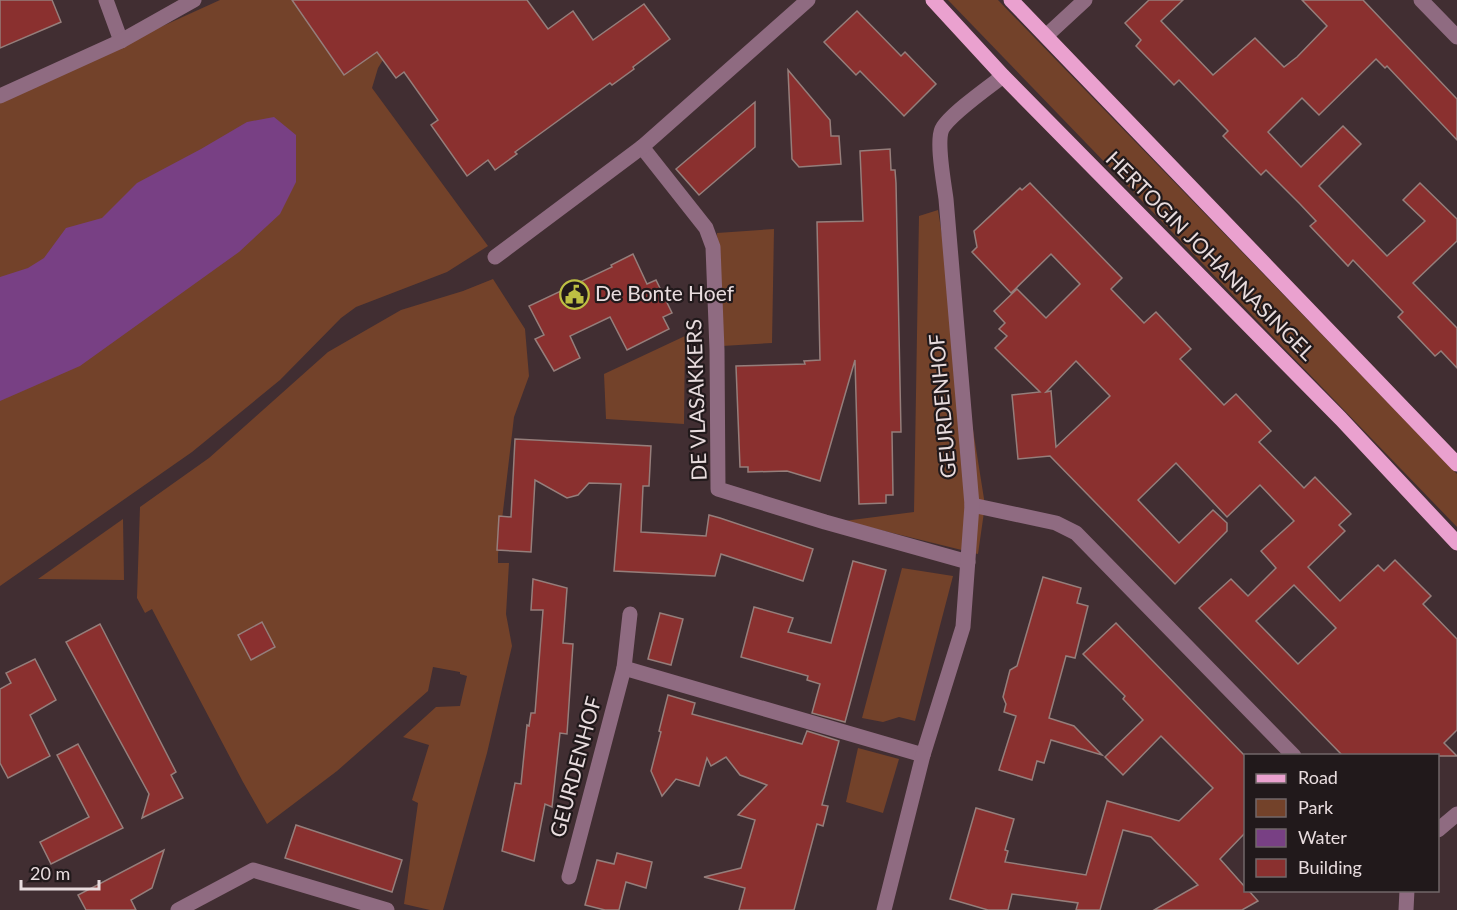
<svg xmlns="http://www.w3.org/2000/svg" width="1457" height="910" font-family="Lato,sans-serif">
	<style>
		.green { fill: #73422a }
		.water { fill: #784084 }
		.building { fill: #8a302f; stroke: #957e7b; stroke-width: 1.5; fill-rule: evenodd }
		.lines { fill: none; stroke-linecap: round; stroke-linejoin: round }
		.minor { stroke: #8f6b81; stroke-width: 15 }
		.major { stroke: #eaa1cf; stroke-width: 15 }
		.labels { text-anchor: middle; stroke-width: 4.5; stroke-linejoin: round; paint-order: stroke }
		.street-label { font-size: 21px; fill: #e8dcde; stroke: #21191b }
		.poi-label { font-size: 21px; fill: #e8dcde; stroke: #21191b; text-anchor: start }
	</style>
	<rect width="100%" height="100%" fill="#412e32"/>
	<g class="green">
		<path d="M220 0H320L389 50 378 68 372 88 488 246 447 272 356 307 341 318 280 380 192 452 0 586V100Z"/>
		<path d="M948 0H998L1457 474V527Z"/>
		<path d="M938 210 985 505 978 554 844 521 914 512 919 216Z"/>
		<path d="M774 229 772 343 722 346 717 233Z"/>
		<path d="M493 279 525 329 529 376 514 417 498 554V563H509L506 614 512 646 487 753 443 910H430L404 904 418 803 412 800 429 745 403 737 436 707 460 706 467 676 460 674V672L433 667 428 691 337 771 267 824 243 782 152 609 145 613 137 598 140 507 209 458 328 352 401 310 463 291Z"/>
		<path d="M685 336 684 424 606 419 604 374Z"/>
		<path d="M123 519 124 580 38 579Z"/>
		<path d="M902 568 953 576 915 721 899 717 883 722 862 718Z"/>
		<path d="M858 748 899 759 883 813 846 802Z"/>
	</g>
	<path class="water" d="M274 117 296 135V182L280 214 239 252 80 366 0 401V277L28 268 44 258 66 228 102 218 137 183 201 149 247 122Z"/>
	<g class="building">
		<path d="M0 0H52L61 22 0 48Z"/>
		<path d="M292 0H527L548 29 573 11 593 40 644 4 670 39 633 67 634 69 612 85 610 83 515 152 517 154 495 170 488 160 467 176 431 125 438 120 404 72 396 78 377 52 344 75Z"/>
		<path d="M1149 0H1183L1161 21 1213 75 1255 38 1284 67 1297 57 1327 26 1302 0H1363L1457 99V140L1387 66 1385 68 1376 59 1319 115 1302 98 1268 132 1301 167 1343 126 1361 144 1319 186 1387 256 1425 221 1403 200 1420 183 1457 219V241L1413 283 1457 328V368L1441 351 1435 356 1398 317 1403 312 1353 260 1348 266 1310 226 1316 221 1300 204 1266 170 1261 175 1223 136 1228 131 1179 80 1174 85 1136 46 1141 40 1125 23Z"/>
		<path d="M857 11 901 56 905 52 936 84 904 116 860 71 856 75 824 42Z"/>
		<path d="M788 70 830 120 831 136H839L841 164 799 167 792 159Z"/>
		<path d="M755 102V147L699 195 676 169Z"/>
		<path d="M890 149 891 170H895L896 183 901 432H892L893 495H886V503L859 504 855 360 820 481 787 471 748 472V467H740L736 366 805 364 804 361 820 360 817 222 863 221 860 151Z"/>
		<path d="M1030 183 1122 278 1111 289 1144 323 1156 312 1191 349 1180 359 1224 405 1236 394 1271 431 1259 442 1304 488 1315 477 1351 514 1339 525 1345 531 1308 567 1340 601 1378 565 1384 571 1395 560 1431 596 1423 604 1457 639V730L1444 743 1457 756H1343L1199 608 1231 579 1248 596 1276 568 1261 551 1294 521 1260 485 1227 517 1176 463 1138 500 1179 543 1213 510 1227 523V531L1175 584 1050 456 1018 459 1012 395 1040 392 995 348 1007 336 999 329 1005 323 994 311 1017 289 1046 318 1080 284 1051 254 1011 293 972 252 977 247 974 231 1020 188 1022 190ZM1076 361 1110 396 1056 447 1051 391 1046 392ZM1294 585 1336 628 1298 664 1256 621Z"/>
		<path d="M633 254 647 284 656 280 672 313 663 317 669 329 627 350 610 317 570 336 580 358 554 371 535 339 544 335 529 306 612 267 611 265Z"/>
		<path d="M515 439 651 446 649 486H643L641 532 706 536 709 515 720 518 813 549 803 581 721 554 715 576 614 571 621 484 589 483 578 495 567 498 535 480 531 552 497 550 499 516 511 517Z"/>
		<path d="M853 561 886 570 845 722 812 713 820 684 807 680 808 676 741 657 754 607 793 618 788 632 831 643Z"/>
		<path d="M1043 577 1081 588 1077 603 1088 606 1075 658 1066 656 1049 718 1074 726 1102 755 1051 740 1044 763 1037 761 1032 780 999 770 1016 716 1004 712 1006 704 1003 697 1010 670 1017 666Z"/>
		<path d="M533 579 567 588 563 643 573 644 567 734 560 733 552 807 545 804 534 861 502 851 515 783 521 784 527 725 529 726 531 713H535L543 610H531Z"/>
		<path d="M660 613 683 619 671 665 648 659Z"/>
		<path d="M262 622 275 647 251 660 238 635Z"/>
		<path d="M1116 623 1245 756V833L1220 859 1245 887V891H1249L1258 901 1242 910H1154L1198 885 1151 837 1123 830 1100 910H1076L1078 903 1012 894 1008 910H988L950 899 976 808 1014 819 1005 850 1008 851 1005 862 1086 875 1107 801 1179 821 1213 788 1161 736 1123 775 1105 757 1143 720 1123 699 1125 696 1083 654Z"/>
		<path d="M100 624 176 772 171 775 183 798 142 818 149 794 66 642Z"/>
		<path d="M35 659 56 700 30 715 50 756 8 778 0 763V689L11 683 6 673Z"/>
		<path d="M668 695 695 703 692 714 802 744 807 731 839 741 822 805 828 806 823 826 817 824 794 910H739L745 888 704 877 741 868 755 820 738 815 767 785 740 775 726 757 711 766 707 758 699 786 676 779 662 796 651 771 661 732 659 731Z"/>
		<path d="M78 744 123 828 51 864 40 842 89 817 57 755Z"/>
		<path d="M296 825 402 860 392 892 285 858Z"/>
		<path d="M164 850 152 888 131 900 136 910H86L78 895Z"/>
		<path d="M617 853 652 862 646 888 626 882 619 910H605L585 905 597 860 614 864Z"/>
	</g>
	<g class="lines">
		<g class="minor">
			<path d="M106 0 121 41"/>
			<path d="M1421 0 1457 37"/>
			<path d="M1046 36 1085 0"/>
			<path d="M0 96 121 41 194 0"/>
			<path d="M642 147 706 228 713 247 717 350 718 489 825 522 968 562"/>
			<path d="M495 257 642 147 808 0"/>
			<path d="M972 505 1056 523 1076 533 1294 756"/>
			<path d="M624 668 923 755"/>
			<path d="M1438 830 1457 814"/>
			<path d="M569 877 624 668 630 614"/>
			<path d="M178 910 253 870 387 910"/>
			<path d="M884 910 923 755 963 627 972 505 946 199C944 183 936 142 942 129 949 115 990 86 1003 76"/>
			<path d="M1406 910 1407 890"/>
		</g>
		<g class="major">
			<path d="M933 0 1003 76 1341 419 1457 543"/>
			<path d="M1011 0 1457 464"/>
		</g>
	</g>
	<defs>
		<symbol id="civic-ring" viewBox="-11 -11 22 22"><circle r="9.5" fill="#21191b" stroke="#bdbf43" stroke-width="1.5"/><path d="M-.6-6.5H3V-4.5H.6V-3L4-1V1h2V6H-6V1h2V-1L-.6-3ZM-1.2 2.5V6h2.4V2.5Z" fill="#bdbf43"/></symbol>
	</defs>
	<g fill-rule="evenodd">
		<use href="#civic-ring" x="558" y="278" width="33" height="33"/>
	</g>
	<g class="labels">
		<g class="street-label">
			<text transform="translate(1210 256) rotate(45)" y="7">HERTOGIN JOHANNASINGEL</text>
			<text transform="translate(697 400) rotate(-92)" y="7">DE VLASAKKERS</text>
			<text transform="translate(943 406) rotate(-95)" y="7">GEURDENHOF</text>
			<text transform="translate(576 767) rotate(-75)" y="7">GEURDENHOF</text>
		</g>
		<g class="poi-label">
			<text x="595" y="301">De Bonte Hoef</text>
		</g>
	</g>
	<rect x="1244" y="754" width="195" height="138" fill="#21191b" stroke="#716769" stroke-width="1.5"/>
	<rect x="1256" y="774" width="30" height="9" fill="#eaa1cf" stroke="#716769" stroke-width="1.5"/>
	<text x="1298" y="784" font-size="18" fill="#e8dcde">Road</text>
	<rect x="1256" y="799" width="30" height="18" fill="#73422a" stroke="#716769" stroke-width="1.5"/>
	<text x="1298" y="814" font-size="18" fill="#e8dcde">Park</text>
	<rect x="1256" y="829" width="30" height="18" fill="#784084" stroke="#716769" stroke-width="1.5"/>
	<text x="1298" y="844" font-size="18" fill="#e8dcde">Water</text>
	<rect x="1256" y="859" width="30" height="18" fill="#8a302f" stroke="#716769" stroke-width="1.5"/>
	<text x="1298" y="874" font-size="18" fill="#e8dcde">Building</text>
	<path d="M21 880v9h78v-9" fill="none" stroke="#e8dcde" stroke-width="3"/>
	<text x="30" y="880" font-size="18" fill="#e8dcde" stroke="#21191b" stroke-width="4.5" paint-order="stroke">20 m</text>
</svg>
